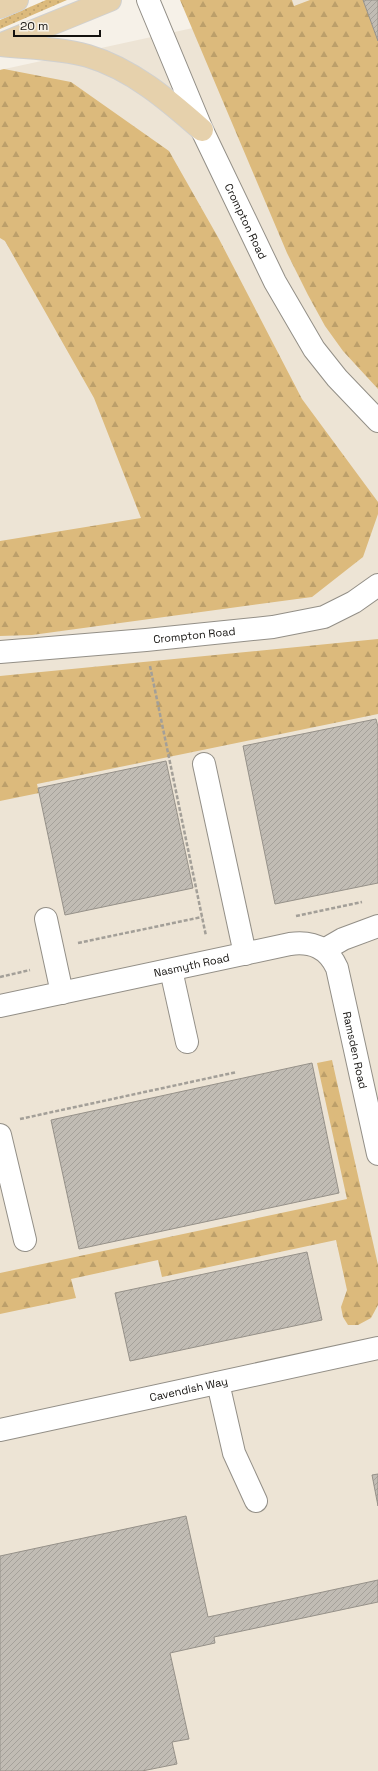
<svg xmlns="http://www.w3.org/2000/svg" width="378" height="1771" font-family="'Space Grotesk',sans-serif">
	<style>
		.built { fill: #ede4d5 }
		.green { fill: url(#green-dots) }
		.forest { fill: url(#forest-firs) }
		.building { fill: url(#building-hatch); stroke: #969189 }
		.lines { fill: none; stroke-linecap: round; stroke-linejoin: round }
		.minor-casing { stroke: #938f87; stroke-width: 24 }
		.major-casing { stroke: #d0d0cf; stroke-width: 24 }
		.path { stroke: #a39f98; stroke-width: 2.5; stroke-dasharray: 4 2; stroke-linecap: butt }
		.minor { stroke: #fff; stroke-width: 22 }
		.major { stroke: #e6d1ac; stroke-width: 22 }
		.labels { text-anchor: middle; stroke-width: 3.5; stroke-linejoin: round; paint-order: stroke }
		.street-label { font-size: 11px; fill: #14120f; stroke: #f6f1e8 }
	</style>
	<defs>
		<pattern id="green-dots" width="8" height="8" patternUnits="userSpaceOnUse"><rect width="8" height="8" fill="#dcba7c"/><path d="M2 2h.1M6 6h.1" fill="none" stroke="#bc9f6a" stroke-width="1.8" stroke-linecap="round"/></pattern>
		<pattern id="forest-firs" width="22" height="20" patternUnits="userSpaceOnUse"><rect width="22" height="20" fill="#dcba7c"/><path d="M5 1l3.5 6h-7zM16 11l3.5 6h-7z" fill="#bc9f6a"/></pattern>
		<pattern id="building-hatch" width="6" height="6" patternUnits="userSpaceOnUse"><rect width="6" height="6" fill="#c1bcb4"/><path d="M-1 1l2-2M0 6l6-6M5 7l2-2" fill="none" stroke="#a5a19a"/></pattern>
	</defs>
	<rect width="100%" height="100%" fill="#f6f1e8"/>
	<path class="built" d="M292 0H378V1771H0V70L294 6Z"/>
	<path class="green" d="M46 0H67L0 29V20Z"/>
	<g class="forest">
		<path d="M180 0H292L294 6 310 0H363L378 41V389L343 351 325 326 308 295 287 253Z"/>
		<path d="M4 69 71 82 169 151 219 239 302 399 378 502V514L363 557 312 597 32 635 0 636V541L141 518 94 398 5 241 0 238V70Z"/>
		<path d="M378 639V714L37 784 39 793 0 801V676Z"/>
		<path d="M332 1060 378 1265V1305L371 1318 358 1325H348L343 1317 341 1307 347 1290 336 1240 162 1277 158 1260 71 1279 76 1298 0 1314V1273L347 1199 317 1063Z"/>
	</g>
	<g class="building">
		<path d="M363 0H378V41Z"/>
		<path d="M376 719 378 727V883L275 904 243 746Z"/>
		<path d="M166 761 193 888 65 915 38 788Z"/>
		<path d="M312 1063 339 1193 79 1249 51 1120Z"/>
		<path d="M307 1252 322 1320 130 1361 115 1293Z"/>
		<path d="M378 1474V1506L372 1475Z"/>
		<path d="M186 1516 208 1617 378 1580V1602L214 1637 215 1643 170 1653 189 1739 172 1742 177 1764 142 1771H0V1556Z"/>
	</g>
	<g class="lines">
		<defs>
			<g id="minor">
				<path id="s1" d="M148 0 202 130 275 282 314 349 337 378 378 421"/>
				<path id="s2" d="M0 652 146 640 273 627 324 617 354 602 378 585"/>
				<path d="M204 764 245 954"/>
				<path d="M46 919 62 993"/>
				<path d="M324 950 343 939 378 926"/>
				<path d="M171 970 187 1042"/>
				<path id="s3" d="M0 1006 290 944C312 941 328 948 337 968L378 1154"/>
				<path d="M0 1135 25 1240"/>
				<path d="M218 1383 234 1453 256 1501"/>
				<path id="s4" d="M0 1430 378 1348"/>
			</g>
			<g id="major">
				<path d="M0 7 17 0"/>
				<path d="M2 44 110 0"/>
				<path d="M0 45C29 48 60 48 88 56 132 69 168 100 202 130"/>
			</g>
		</defs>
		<use href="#minor" class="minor-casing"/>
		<use href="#major" class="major-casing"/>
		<g class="path">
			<path d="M150 666 206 936"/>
			<path d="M296 916 362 902"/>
			<path d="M78 943 202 917"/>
			<path d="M0 977 30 970"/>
			<path d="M20 1119 237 1072"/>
		</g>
		<use href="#minor" class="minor"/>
		<use href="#major" class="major"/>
	</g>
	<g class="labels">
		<g class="street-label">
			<text dy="4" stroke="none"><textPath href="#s1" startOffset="242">Crompton Road</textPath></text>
			<text dy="4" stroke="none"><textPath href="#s2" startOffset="195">Crompton Road</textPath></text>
			<text dy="4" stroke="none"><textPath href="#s3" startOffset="196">Nasmyth Road</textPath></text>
			<text dy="4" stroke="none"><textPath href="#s3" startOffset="438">Ramsden Road</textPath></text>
			<text dy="4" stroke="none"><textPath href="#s4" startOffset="193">Cavendish Way</textPath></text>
		</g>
	</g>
	<path d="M14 30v6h86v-6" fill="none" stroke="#14120f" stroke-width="2"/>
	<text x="20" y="30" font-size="12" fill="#14120f" stroke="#f6f1e8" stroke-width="3" paint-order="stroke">20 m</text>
</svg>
